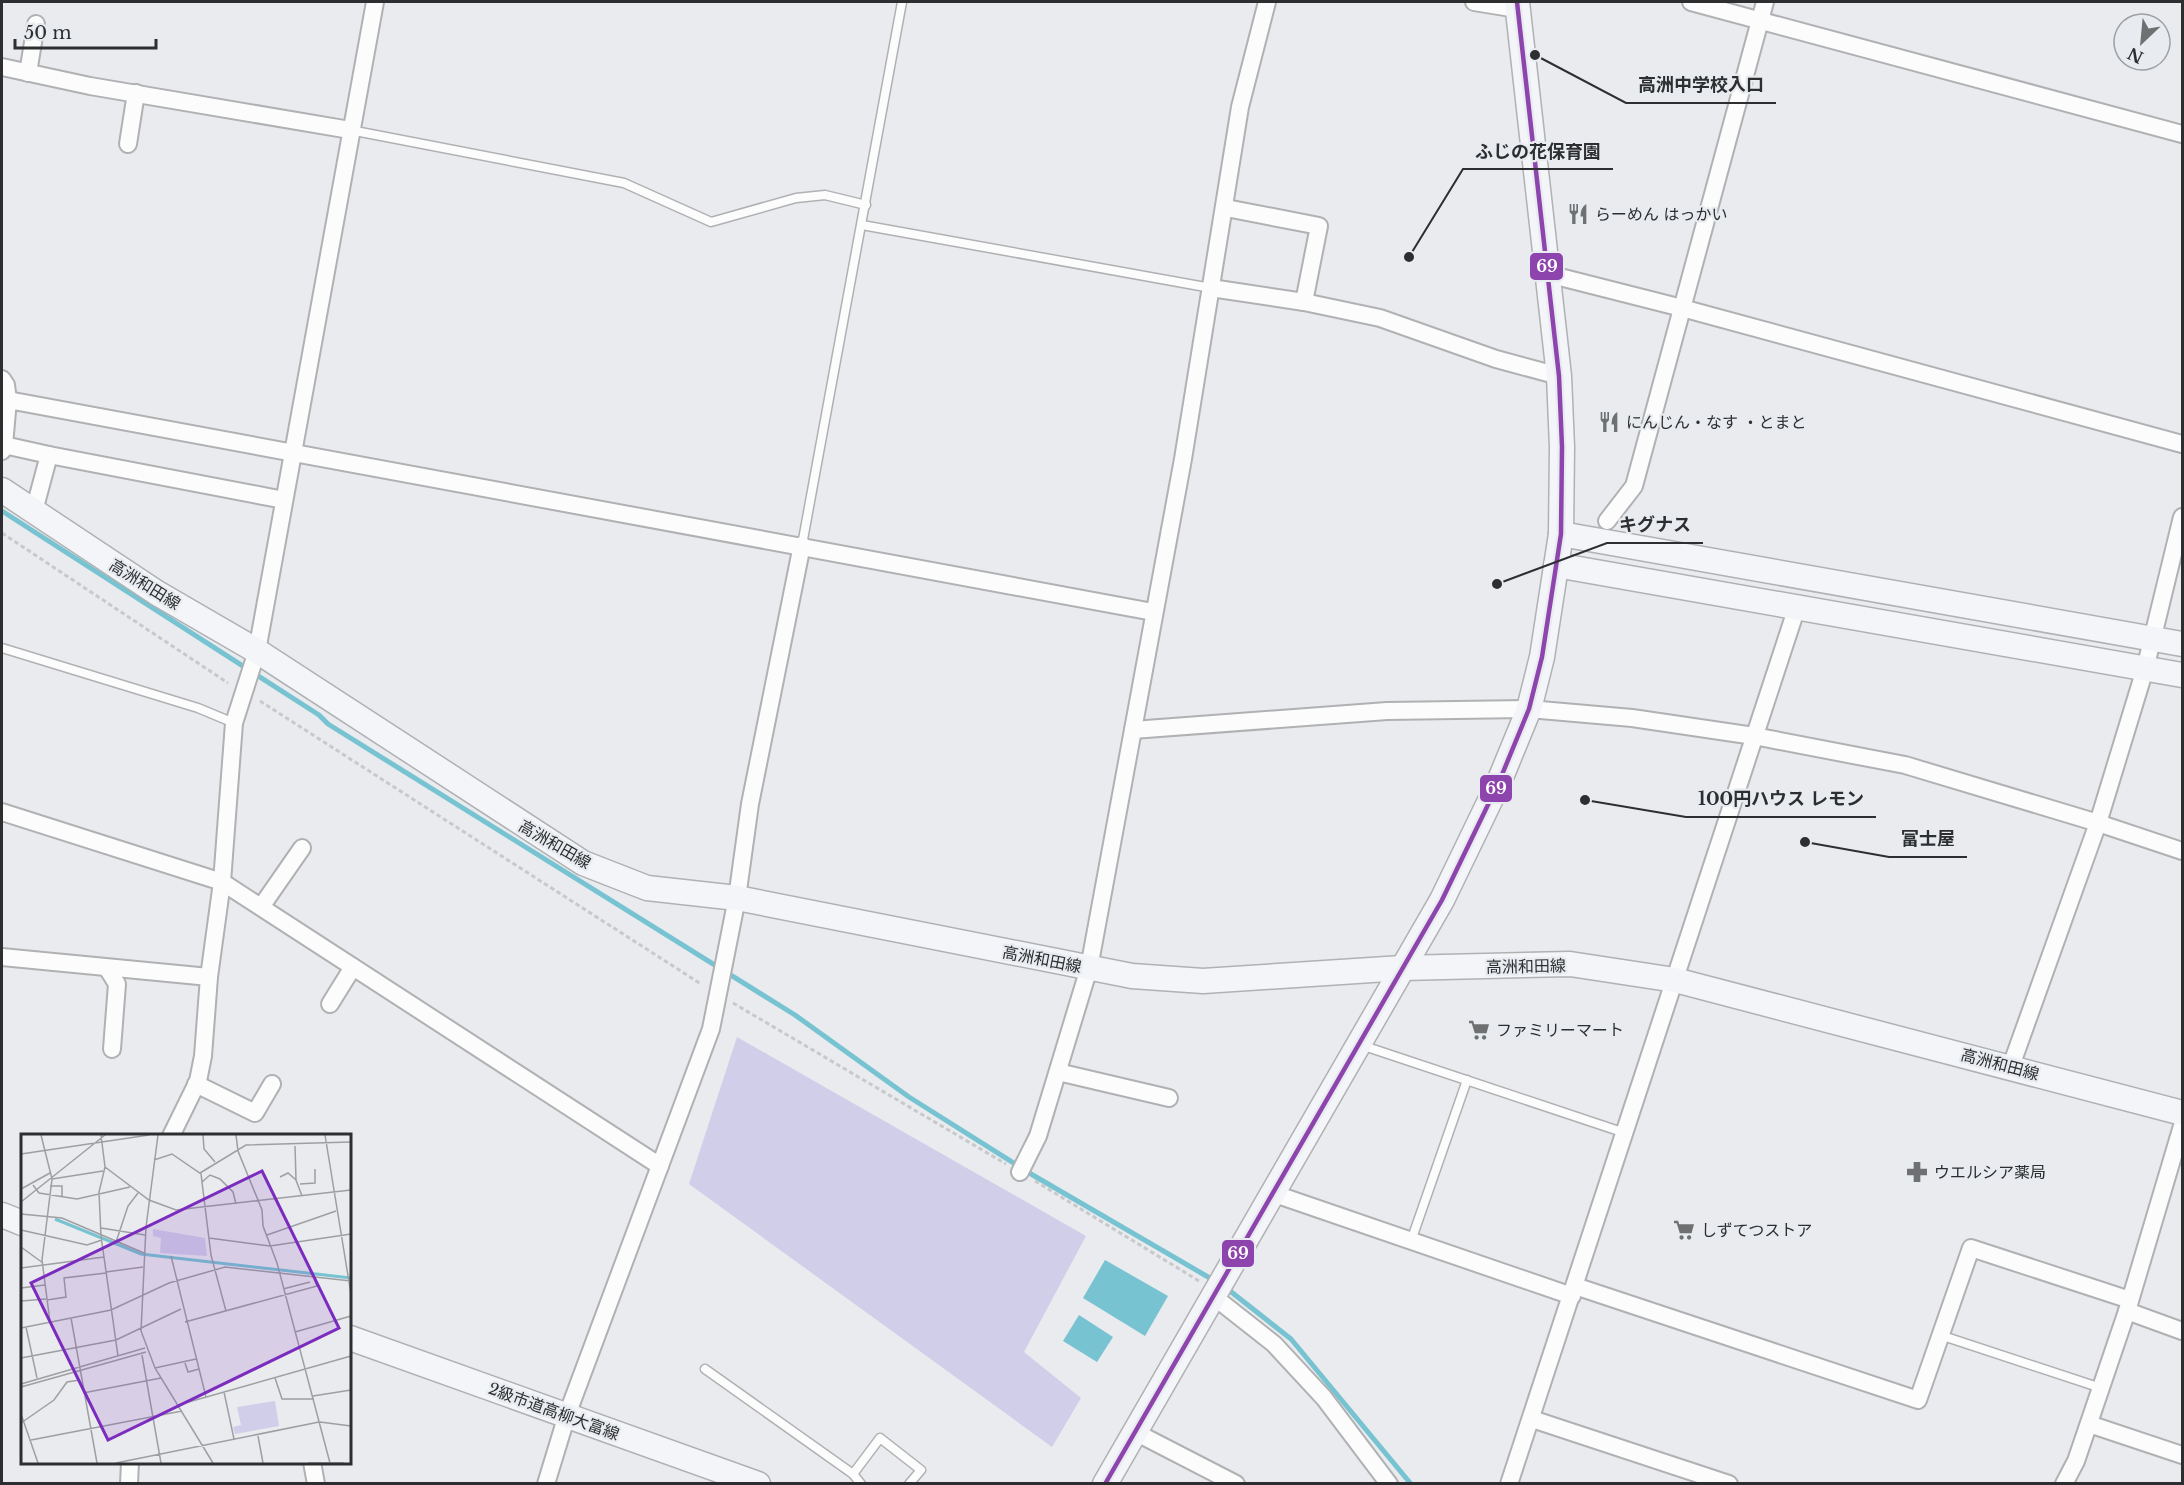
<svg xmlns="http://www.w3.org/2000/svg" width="2184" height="1485" font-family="'Libre Baskerville','Noto Sans JP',serif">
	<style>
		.green { fill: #d1ceea }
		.water { fill: #77c3d1 }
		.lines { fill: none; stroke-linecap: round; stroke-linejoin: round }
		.stream { stroke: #77c3d1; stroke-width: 5 }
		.lane-casing { stroke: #b0b1b3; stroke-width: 11 }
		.street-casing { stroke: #b0b1b3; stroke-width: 20 }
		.secondary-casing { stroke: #b0b1b3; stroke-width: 27 }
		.path { stroke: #c8c9cb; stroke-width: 3; stroke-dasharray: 4.5 3; stroke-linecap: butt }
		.lane { stroke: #fcfcfc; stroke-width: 8 }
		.street { stroke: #fcfcfc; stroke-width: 16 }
		.secondary { stroke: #f4f5f8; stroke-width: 24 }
		.bus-1-casing { stroke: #e8ebef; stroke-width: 9 }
		.bus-1 { stroke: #8e44ad; stroke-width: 4.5 }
		.labels { text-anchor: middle; stroke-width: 4.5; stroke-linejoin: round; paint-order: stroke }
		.poi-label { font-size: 16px; fill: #2d2e30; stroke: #e8ebef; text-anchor: start }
		.street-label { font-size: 16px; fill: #2d2e30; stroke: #e8ebef }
		.inset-river { fill: none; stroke: #77c3d1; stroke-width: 3 }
		.inset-road { fill: none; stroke: #9e9fa2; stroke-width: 1.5 }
		.view { fill: #7b2cbf; fill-opacity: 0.15; stroke: #7b2cbf; stroke-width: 3 }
		.inset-edge { fill: none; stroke: #2d2e30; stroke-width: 3 }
		.leader { fill: none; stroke: #2d2e30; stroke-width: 2 }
		.callout-dot { fill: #2d2e30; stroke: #e8ebef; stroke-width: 2 }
		.callout-label { font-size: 18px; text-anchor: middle; font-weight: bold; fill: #2d2e30; stroke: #e8ebef; stroke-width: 4.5; stroke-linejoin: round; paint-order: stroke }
		.line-badge { stroke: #e8ebef; stroke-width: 2 }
		.badge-label { font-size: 16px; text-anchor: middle; font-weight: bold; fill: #fff }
	</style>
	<rect width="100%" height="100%" fill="#e9ebee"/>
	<path class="green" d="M737 1037 1086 1236 1024 1352 1081 1398 1052 1447 689 1184Z"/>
	<g class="water">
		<path d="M1105 1260 1168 1296 1145 1336 1083 1298Z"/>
		<path d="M1079 1315 1113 1337 1097 1362 1063 1341Z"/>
	</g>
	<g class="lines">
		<g class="stream">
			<path d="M2 511 319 715 328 724 795 1015 909 1097 1031 1174 1215 1281"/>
			<path d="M1225 1287 1291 1339 1411 1484"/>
		</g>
		<defs>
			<g id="lane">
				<path d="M350 130 624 183 711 222 796 198 825 195 866 205"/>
				<path d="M862 225 1211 288"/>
				<path d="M802 545 902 2"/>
				<path d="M2 648 198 708 234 723"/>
				<path d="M1361 1045 1625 1133"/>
				<path d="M1411 1241 1467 1080"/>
				<path d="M1940 1335 2101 1388"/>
				<path d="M705 1369 853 1474 861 1484"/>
				<path d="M853 1474 880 1438 921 1470 909 1484"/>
			</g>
			<g id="street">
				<path d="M1474 2 1517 9"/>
				<path d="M1691 2 2182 134"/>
				<path d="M2 67 90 86 350 130"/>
				<path d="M28 73 36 24"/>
				<path d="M128 144 136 93"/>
				<path d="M1226 208 1319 226 1304 302"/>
				<path d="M1548 274 1682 308 2182 444"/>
				<path d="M1211 288 1304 302 1380 318 1496 359 1559 376"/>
				<path d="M2 379 6 385 8 400"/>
				<path d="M4 445 8 400 1153 612"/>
				<path d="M2 451 4 445 49 455 34 511"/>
				<path d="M49 455 284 500"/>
				<path d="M1607 521 1634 486 1765 2"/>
				<path d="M1133 730 1387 711 1529 709 1632 718 1754 736 1905 765 2098 823 2182 851"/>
				<path d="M2 812 222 882 660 1166"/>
				<path d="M261 907 302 848"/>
				<path d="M2 957 209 977"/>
				<path d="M107 968 117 984 112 1049"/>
				<path d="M330 1004 353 967"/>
				<path d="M2011 1066 2098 823 2145 669 2182 517"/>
				<path d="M1058 1072 1169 1098"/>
				<path d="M196 1084 255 1113 272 1084"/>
				<path d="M171 1136 198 1081 203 1056 209 977 222 882 234 723 257 651 375 2"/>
				<path d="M1020 1172 1038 1136 1089 968 1183 459 1240 107 1267 2"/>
				<path d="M1272 1193 1572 1296"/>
				<path d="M1575 1286 1918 1400 1971 1248 2130 1300"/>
				<path d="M1213 1296 1274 1344 1324 1398 1389 1484"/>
				<path d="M2127 1311 2182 1331"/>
				<path d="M1532 1419 1729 1484"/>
				<path d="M2089 1424 2182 1455"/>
				<path d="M1135 1432 1236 1484"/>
				<path d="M312 1462 316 1484"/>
				<path d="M129 1484 130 1462"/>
				<path d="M546 1484 567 1415 711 1029 737 898 750 804 802 545"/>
				<path d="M1509 1484 1797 607"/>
				<path d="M2064 1484 2076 1461 2127 1311 2182 1126"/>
			</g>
			<g id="secondary">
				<path d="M2 490 157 593 257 651 583 863 647 888 737 898 1132 976 1203 981 1402 968 1570 964 1675 980 2182 1113"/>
				<path d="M1561 534 2182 644"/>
				<path d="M1556 565 2182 675"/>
				<path d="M2 1215 22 1223"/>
				<path d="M350 1338 758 1484"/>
				<path d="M1105 1484 1442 900 1499 782 1529 709 1542 657 1561 534 1562 447 1559 376 1517 2"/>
			</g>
		</defs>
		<use href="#lane" class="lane-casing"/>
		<use href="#street" class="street-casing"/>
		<use href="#secondary" class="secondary-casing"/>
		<g class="path">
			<path d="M2 533 228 683"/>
			<path d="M260 701 701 984"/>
			<path d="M733 1003 1006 1164"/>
			<path d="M1035 1181 1199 1281"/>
		</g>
		<use href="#lane" class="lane"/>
		<use href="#street" class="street"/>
		<use href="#secondary" class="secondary"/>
		<defs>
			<path id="bus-1" d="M1105 1484 1442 900 1499 782 1529 709 1542 657 1561 534 1562 447 1559 376 1517 2"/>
		</defs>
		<use href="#bus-1" class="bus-1-casing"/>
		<use href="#bus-1" class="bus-1"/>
	</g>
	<defs>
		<symbol id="restaurant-bare" viewBox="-9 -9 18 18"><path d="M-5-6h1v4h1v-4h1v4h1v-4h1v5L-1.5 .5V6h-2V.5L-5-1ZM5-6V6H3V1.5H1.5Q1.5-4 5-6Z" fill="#6f7072" stroke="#e8ebef" stroke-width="2.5" paint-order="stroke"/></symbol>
		<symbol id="supermarket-bare" viewBox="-9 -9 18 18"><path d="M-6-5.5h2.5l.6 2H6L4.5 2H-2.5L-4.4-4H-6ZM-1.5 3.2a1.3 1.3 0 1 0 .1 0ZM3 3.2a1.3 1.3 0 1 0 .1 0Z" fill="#6f7072" stroke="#e8ebef" stroke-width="2.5" paint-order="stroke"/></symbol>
		<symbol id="pharmacy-bare" viewBox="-9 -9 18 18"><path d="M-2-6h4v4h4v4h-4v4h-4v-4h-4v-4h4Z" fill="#6f7072" stroke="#e8ebef" stroke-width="2.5" paint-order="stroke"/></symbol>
	</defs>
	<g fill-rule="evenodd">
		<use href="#restaurant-bare" x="1563" y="199" width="30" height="30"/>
		<use href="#restaurant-bare" x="1594" y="407" width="30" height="30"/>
		<use href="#supermarket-bare" x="1464" y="1015" width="30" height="30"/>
		<use href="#pharmacy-bare" x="1902" y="1157" width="30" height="30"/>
		<use href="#supermarket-bare" x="1669" y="1215" width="30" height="30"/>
	</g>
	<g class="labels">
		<g class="poi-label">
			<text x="1595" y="220">らーめん はっかい</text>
			<text x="1626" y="428">にんじん・なす ・とまと</text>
			<text x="1496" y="1036">ファミリーマート</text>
			<text x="1934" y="1178">ウエルシア薬局</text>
			<text x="1701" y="1236">しずてつストア</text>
		</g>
		<g class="street-label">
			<text transform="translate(145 584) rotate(32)" y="6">高洲和田線</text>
			<text transform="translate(555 844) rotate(30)" y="6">高洲和田線</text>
			<text transform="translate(1042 959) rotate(11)" y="6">高洲和田線</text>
			<text transform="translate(1526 966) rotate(-1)" y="6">高洲和田線</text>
			<text transform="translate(2000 1064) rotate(15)" y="6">高洲和田線</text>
			<text transform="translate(554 1411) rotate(20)" y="6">2級市道高柳大富線</text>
		</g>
	</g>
	<g transform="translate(21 1134)">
		<rect width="330" height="330" fill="#e9ebee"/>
		<path d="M132 95 184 104 186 122 139 119 140 104 132 102ZM254 267 258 292 214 300 212 293 220 291 216 273Z" fill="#d1ceea"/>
		<path class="inset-river" d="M34 85 120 120 330 144"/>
		<path class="inset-road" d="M20 1 31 45 21 126 29 188M80 1 84 33 78 58 80 102 97 222M137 1 125 93 120 197 134 234 192 329M182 1 183 15 194 28M215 1 217 17 241 76 242 92 256 129 309 329M304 1 330 160M274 12 275 46 281 62M0 20 128 1M133 26 151 20 180 40 190 121 205 177M84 33 128 66 155 76 330 56M179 39 225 11 330 8M259 43 267 39 275 46M31 45 82 37M181 48 189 41 199 45 212 58 215 70M279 50 294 49V35M12 51 18 59 56 65 109 53M29 52H41V62M0 55 29 39M0 68 84 1M0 80 41 84 123 119M80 94 124 101M0 96 66 111 81 106M246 101 315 77M188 104 249 112 330 100M95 108 107 72 117 59M0 113 22 129M150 122 185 263M0 134 83 123M85 138 122 133M0 154 24 151M262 155 289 148M26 166 45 163 43 144 85 139M0 167 25 165M50 184 76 329M164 188 296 152 294 147M5 193 16 244M0 194 90 176 148 149 204 133 330 147M274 198 330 182M121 221 140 329M0 224 95 206 160 175M164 229 167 238 178 235M134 234 175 225M254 244 261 265H293M0 250 124 214M0 253 125 218M203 258 213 305M62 259 140 244M292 262 330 256M157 271 330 222M0 280 17 329M299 288 330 292M0 289 33 266 46 248 59 246M237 302 242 329M10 306 161 277M95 329 298 288M287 329H323"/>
		<path class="view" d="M241 37 318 194 87 306 10 149Z"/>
		<rect width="330" height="330" class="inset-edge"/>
	</g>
	<path class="leader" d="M1535 55L1626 103H1776M1409 257L1463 169H1613M1497 584L1607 543H1703M1585 800L1686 817H1876M1805 842L1889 857H1967"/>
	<g class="callout-dot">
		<circle cx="1535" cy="55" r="6"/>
		<circle cx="1409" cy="257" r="6"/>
		<circle cx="1497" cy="584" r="6"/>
		<circle cx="1585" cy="800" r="6"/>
		<circle cx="1805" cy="842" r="6"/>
	</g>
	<g class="callout-label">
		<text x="1701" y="91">高洲中学校入口</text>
		<text x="1538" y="158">ふじの花保育園</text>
		<text x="1655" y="531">キグナス</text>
		<text x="1781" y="805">100円ハウス レモン</text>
		<text x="1928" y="845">富士屋</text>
	</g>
	<g class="line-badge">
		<rect x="1529" y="252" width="35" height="29" rx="6" fill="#8e44ad"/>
		<rect x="1479" y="774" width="34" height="29" rx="6" fill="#8e44ad"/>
		<rect x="1221" y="1239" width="34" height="29" rx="6" fill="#8e44ad"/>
	</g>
	<g class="badge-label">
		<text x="1547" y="272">69</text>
		<text x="1496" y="794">69</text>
		<text x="1238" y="1259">69</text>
	</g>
	<rect width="2184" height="1485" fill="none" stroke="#2d2e30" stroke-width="6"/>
	<g transform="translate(2142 42) rotate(206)"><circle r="28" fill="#e8ebef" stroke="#9d9fa3" stroke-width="1.5"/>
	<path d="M0-4.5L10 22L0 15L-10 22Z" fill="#6f7072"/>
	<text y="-9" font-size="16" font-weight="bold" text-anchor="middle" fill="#2d2e30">N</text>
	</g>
	<path d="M15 39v9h141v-9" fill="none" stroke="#2d2e30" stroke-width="3"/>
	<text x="24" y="39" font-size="18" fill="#2d2e30" stroke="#e8ebef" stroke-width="4.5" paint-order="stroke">50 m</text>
</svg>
